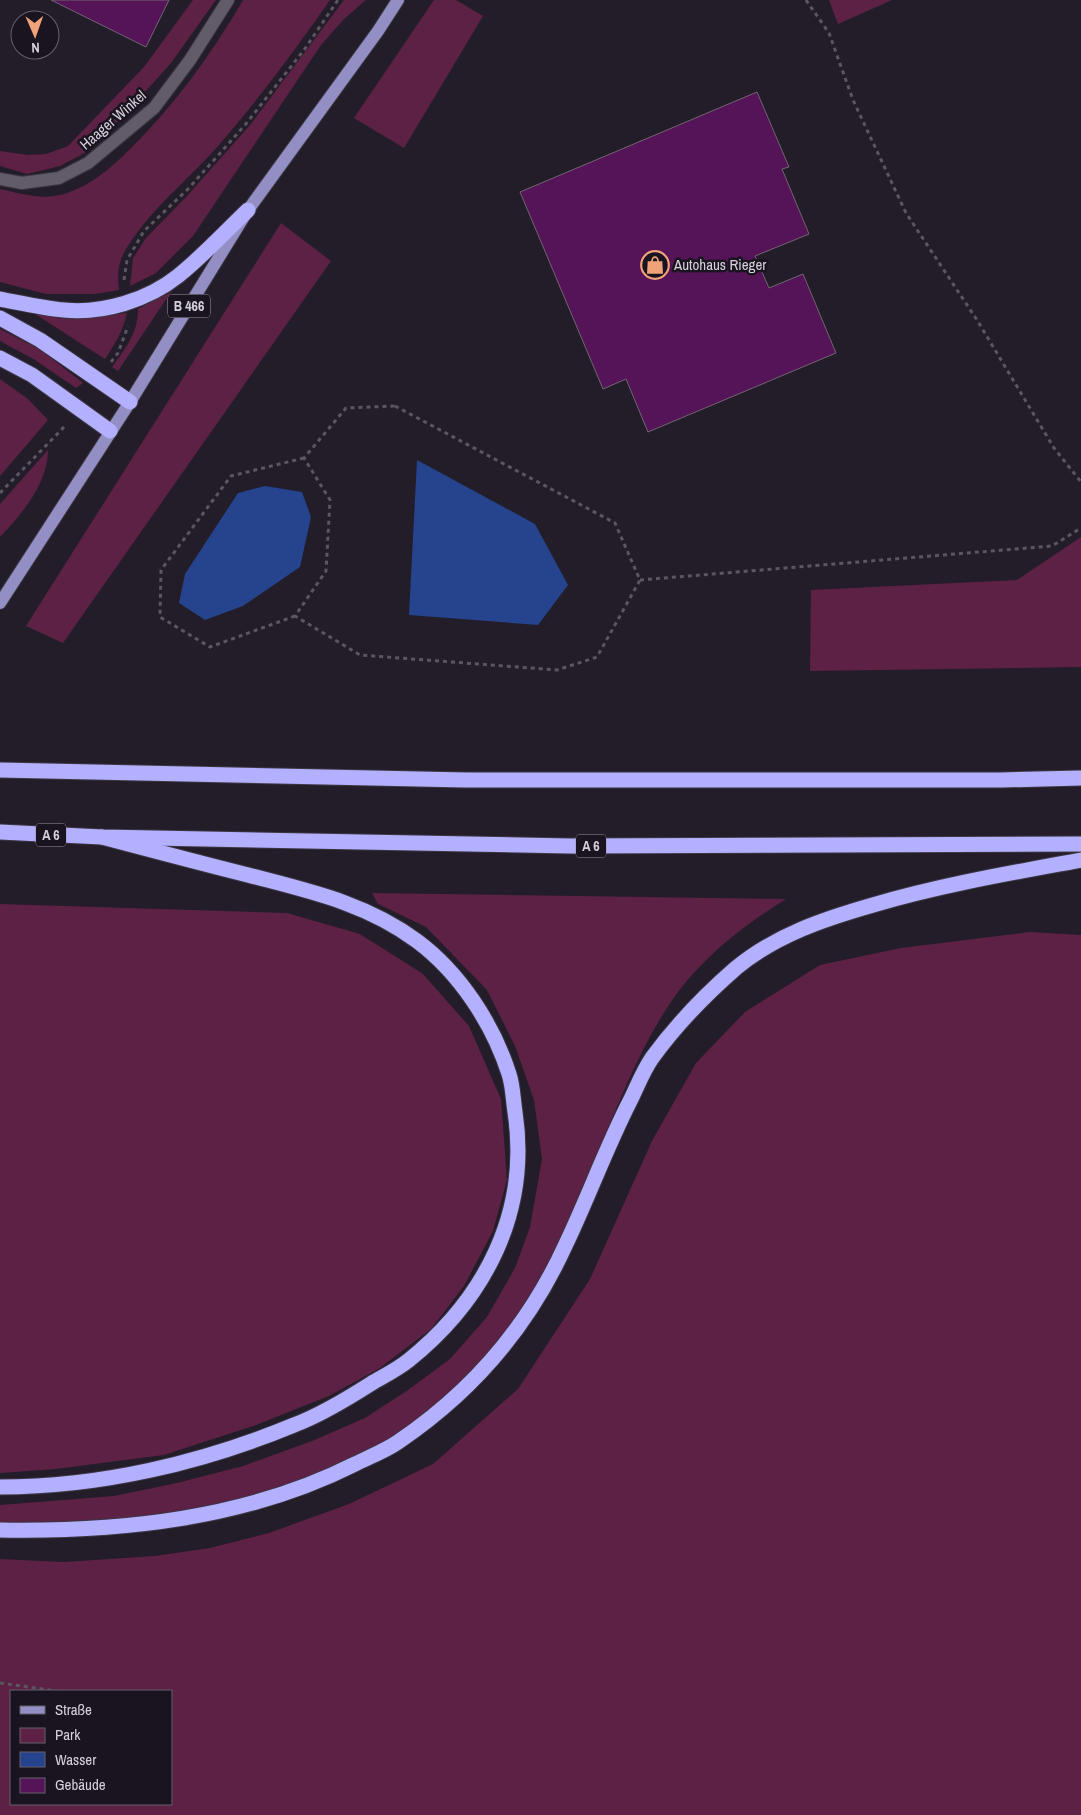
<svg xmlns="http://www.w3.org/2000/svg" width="1081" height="1815" font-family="'Archivo Narrow',sans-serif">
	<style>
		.green { fill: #5d2145; fill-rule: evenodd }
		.water { fill: #26438d }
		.building { fill: #561458; stroke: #716571 }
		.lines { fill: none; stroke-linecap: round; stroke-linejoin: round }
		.street-casing { stroke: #3c3742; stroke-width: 14 }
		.primary-casing { stroke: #3c3742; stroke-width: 14 }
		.highway-casing { stroke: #3c3742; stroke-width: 17 }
		.path { stroke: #5b5660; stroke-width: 3; stroke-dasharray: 4 4; stroke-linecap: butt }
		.street { stroke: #625b6a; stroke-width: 12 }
		.primary { stroke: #938ec3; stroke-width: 12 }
		.highway { stroke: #b3b0ff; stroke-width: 15 }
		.labels { text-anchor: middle; stroke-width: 5; stroke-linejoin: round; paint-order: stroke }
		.shield { fill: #1a1420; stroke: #9d98a2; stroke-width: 1 }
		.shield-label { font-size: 14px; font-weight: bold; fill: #d5d1d9 }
		.street-label { font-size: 15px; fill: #d5d1d9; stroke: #1a1420 }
		.poi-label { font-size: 15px; fill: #d5d1d9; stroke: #1a1420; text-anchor: start }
	</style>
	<rect width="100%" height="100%" fill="#231d29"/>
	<g class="green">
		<path d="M193 0H216L171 63 128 111 88 151 60 166 27 174 0 166V151L28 155 46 154 68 146 144 67Z"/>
		<path d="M243 0H330C296 49 258 100 219 145 189 179 152 208 128 246 118 261 117 273 119 290L95 294H46L0 282V189C22 194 45 201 67 193 91 185 111 168 129 150 174 106 211 55 243 0Z"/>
		<path d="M344 0H366L344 19 321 45 193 236 156 273 130 286 133 258 146 238 187 196 250 125Z"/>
		<path d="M434 0H456L483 16 404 148 354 118Z"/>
		<path d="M829 0H892L838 24Z"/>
		<path d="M281 223 331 261 63 643 26 626Z"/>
		<path d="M171 292 118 371 112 367C125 349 138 333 138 309Z"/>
		<path d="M127 313C123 331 115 344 105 359L35 314 78 319Z"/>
		<path d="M0 329 41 350 83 383 76 388 35 360 0 341Z"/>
		<path d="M0 379 28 399 48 420 0 476Z"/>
		<path d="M48 450C48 483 22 514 0 537V504Z"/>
		<path d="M1081 537V667L810 671 811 590 1017 580Z"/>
		<path d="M372 893 786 899C741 927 698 961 669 1005 631 1062 607 1135 579 1198 556 1249 531 1301 496 1345 380 1491 177 1532 0 1522V1505L114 1496 177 1483 243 1466 312 1441 365 1418 408 1390 450 1359 487 1317 515 1268 530 1227 542 1159 534 1100 515 1046 487 990 426 927 378 904Z"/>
		<path d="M0 904 287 913 360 934 423 974 469 1026 501 1099 507 1180 493 1231 464 1286 431 1329 380 1368 329 1396 256 1425 164 1455 56 1469 0 1473Z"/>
		<path d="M1030 932 1081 935V1815H0V1559L64 1562 155 1556 210 1548 269 1533 349 1504 433 1464 518 1389 590 1279 652 1141 696 1063 745 1012 820 965 901 948ZM11 1691H171V1804H11Z"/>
	</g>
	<g class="water">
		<path d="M417 460 535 524 568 585 538 625 409 615Z"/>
		<path d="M265 486 302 492 311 517 300 567 243 606 205 620 179 603 185 574 238 493Z"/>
	</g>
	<g class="building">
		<path d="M51 0H169L146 47Z"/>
		<path d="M757 92 789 167 782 169 809 234 755 256 769 288 803 274 836 353 648 432 626 379 603 389 520 192Z"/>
	</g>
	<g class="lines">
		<defs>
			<path id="street" d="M0 179 22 183 59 178 88 163 154 108 190 60 228 0"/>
			<path id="primary" d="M0 603 130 402 248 210 378 31 398 0"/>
			<g id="highway">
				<path d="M0 299C21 303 43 308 64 310 103 314 148 300 178 276 203 256 225 232 248 210"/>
				<path d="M0 318 40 340 130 402"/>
				<path d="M0 358 32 375 110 431"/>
				<path d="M0 770 466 780H1001L1081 778"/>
				<path d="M0 832 102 837 570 846 1081 844"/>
				<path d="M0 1487C100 1487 202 1463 294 1425 321 1415 347 1399 372 1383 384 1376 398 1369 409 1360 486 1298 530 1211 515 1112 513 1099 513 1086 509 1074 493 1024 460 973 417 941 366 903 309 891 248 875 200 863 151 850 102 837"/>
				<path d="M0 1530C121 1532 246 1519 355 1464 369 1457 385 1451 398 1442 472 1392 528 1327 565 1246 588 1198 606 1148 630 1101 637 1087 643 1071 652 1058 676 1025 705 995 736 968 776 935 824 919 873 905 941 885 1011 873 1081 860"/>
			</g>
		</defs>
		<use href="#street" class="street-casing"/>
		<use href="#primary" class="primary-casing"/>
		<use href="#highway" class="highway-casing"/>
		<g class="path">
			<path d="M806 0 829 33 853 100 906 213 977 320 1054 448 1081 482"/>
			<path d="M124 280 127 260 144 231 189 188 245 125 304 50 338 0"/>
			<path d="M111 362 118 353 128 326"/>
			<path d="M395 406 615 523 640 580 597 657 557 670 360 655 295 616 326 571 330 500 304 458 346 408Z"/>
			<path d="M0 493 65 426"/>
			<path d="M640 580 1052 546 1081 528"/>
			<path d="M295 616 210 647 160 617 161 570 231 476 304 458"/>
			<path d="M0 1683 57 1691"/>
		</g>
		<use href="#street" class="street"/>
		<use href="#primary" class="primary"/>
		<use href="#highway" class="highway"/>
	</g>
	<defs>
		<symbol id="shop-ring" viewBox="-11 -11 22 22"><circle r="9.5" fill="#1a1420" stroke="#f0a279" stroke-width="1.5"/><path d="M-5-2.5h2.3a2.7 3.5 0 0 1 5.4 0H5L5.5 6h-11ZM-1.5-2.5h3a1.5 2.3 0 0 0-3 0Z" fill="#f0a279"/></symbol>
	</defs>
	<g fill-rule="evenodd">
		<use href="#shop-ring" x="639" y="249" width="32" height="32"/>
	</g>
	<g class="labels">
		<g class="shield">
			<rect x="168" y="294.5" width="42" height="23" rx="4"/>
			<rect x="36" y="823.5" width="30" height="23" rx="4"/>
			<rect x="576" y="834.5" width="30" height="23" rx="4"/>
		</g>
		<g class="shield-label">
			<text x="189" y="311">B 466</text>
			<text x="51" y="840">A 6</text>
			<text x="591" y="851">A 6</text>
		</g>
		<g class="street-label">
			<text transform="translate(113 120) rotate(-41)" y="5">Haager Winkel</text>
		</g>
		<g class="poi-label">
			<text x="674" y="270">Autohaus Rieger</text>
		</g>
	</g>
	<rect x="10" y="1690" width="162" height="115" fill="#1a1420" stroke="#65606a"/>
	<rect x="20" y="1706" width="25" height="8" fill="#938ec3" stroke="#65606a"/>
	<text x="55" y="1715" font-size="15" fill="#d5d1d9">Straße</text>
	<rect x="20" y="1728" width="25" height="15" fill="#5d2145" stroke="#65606a"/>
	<text x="55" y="1740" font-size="15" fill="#d5d1d9">Park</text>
	<rect x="20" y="1752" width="25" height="15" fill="#26438d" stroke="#65606a"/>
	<text x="55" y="1765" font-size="15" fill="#d5d1d9">Wasser</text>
	<rect x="20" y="1778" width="25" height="15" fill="#561458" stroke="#65606a"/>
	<text x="55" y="1790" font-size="15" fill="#d5d1d9">Gebäude</text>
	<g transform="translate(35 35) rotate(178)"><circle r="24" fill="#1a1420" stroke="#65606a"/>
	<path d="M0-4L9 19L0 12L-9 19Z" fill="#f0a279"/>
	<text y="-8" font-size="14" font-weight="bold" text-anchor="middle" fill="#d5d1d9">N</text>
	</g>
</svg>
